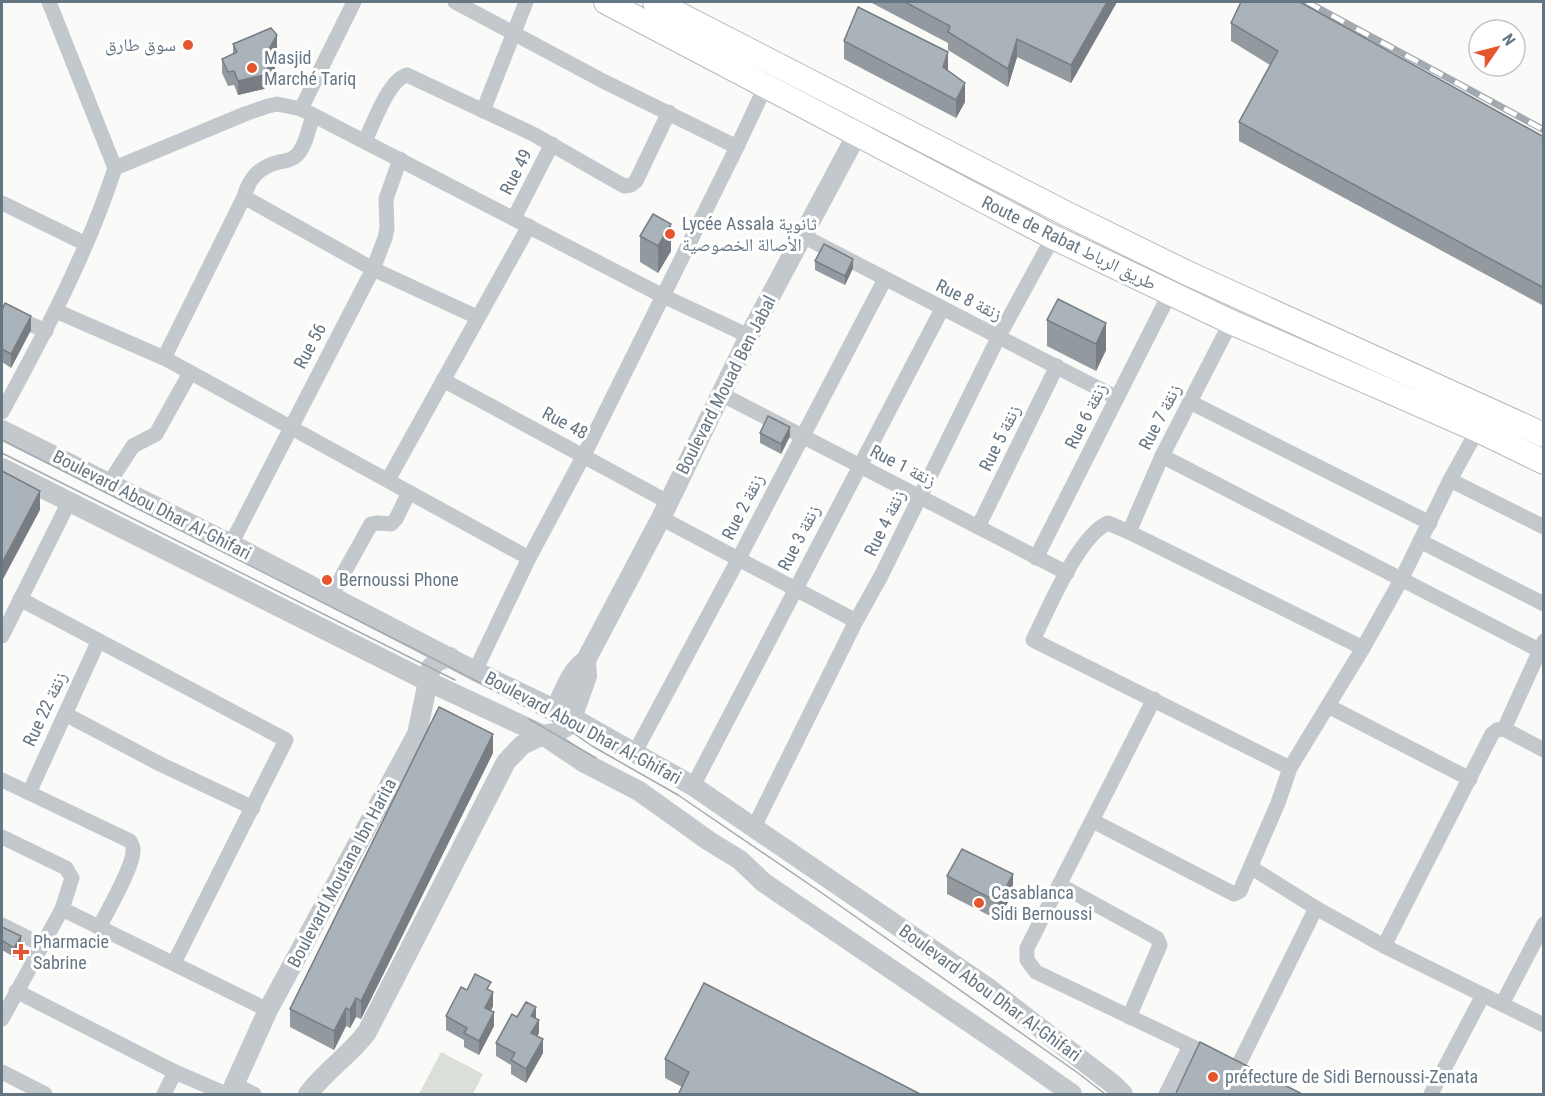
<svg xmlns="http://www.w3.org/2000/svg" width="1545" height="1096" font-family="'Roboto Condensed','Noto Naskh Arabic',sans-serif">
	<style>
		.green { fill: #dadfd7 }
		.lines { fill: none; stroke-linecap: round; stroke-linejoin: round }
		.primary-casing { stroke: #b5babe; stroke-width: 26 }
		.minor { stroke: #c3c8cc; stroke-width: 15 }
		.tertiary { stroke: #c3c8cc; stroke-width: 20 }
		.primary { stroke: #fff; stroke-width: 24 }
		.tram { stroke: #a2aab0; stroke-width: 1.5 }
		.rail-casing { stroke: #a2aab0; stroke-width: 7 }
		.rail { stroke: #fff; stroke-width: 4.5; stroke-dasharray: 14; stroke-linecap: butt }
		.wall { fill: #929a9f }
		.shaded-wall { fill: #777d82 }
		.building { fill: #aab3b9; stroke: #777d82; stroke-width: 1.5 }
		.poi-dot { fill: #e4572e; stroke: #fff; stroke-width: 2 }
		.labels { text-anchor: middle; stroke-width: 6; stroke-linejoin: round; paint-order: stroke }
		.poi-label { font-size: 18px; fill: #657683; stroke: #fff; text-anchor: start }
		.street-label { font-size: 18px; fill: #657683; stroke: #fff }
	</style>
	<rect width="100%" height="100%" fill="#fafaf8"/>
	<path class="green" d="M441 1052 483 1074 473 1094H419Z"/>
	<g class="lines">
		<defs>
			<g id="primary">
				<path d="M606 2 1053 237 1231 322 1478 430 1544 462"/>
				<path d="M655 2 1067 214 1185 272 1544 435"/>
			</g>
		</defs>
		<use href="#primary" class="primary-casing"/>
		<g class="minor">
			<path d="M49 2 115 168"/>
			<path d="M455 2 603 81 737 147"/>
			<path d="M301 109 354 2"/>
			<path d="M483 111 526 2"/>
			<path d="M365 141C373 124 389 79 407 75L533 134 624 186 631 185 636 181 669 112"/>
			<path d="M244 197 373 269 477 317"/>
			<path d="M2 203 86 244"/>
			<path d="M514 218 552 144"/>
			<path d="M803 236 1117 398"/>
			<path d="M56 311 164 358 529 558"/>
			<path d="M2 312 46 331"/>
			<path d="M164 358 244 197C249 178 259 167 279 162 286 161 292 160 297 155 306 146 309 127 313 115"/>
			<path d="M443 380 668 502"/>
			<path d="M721 394 1067 573"/>
			<path d="M1190 402 1430 523"/>
			<path d="M2 412C45 333 87 254 115 168L245 114 268 106 277 104 301 109 313 115 663 296 749 336"/>
			<path d="M1162 456 1539 650"/>
			<path d="M388 480 529 226"/>
			<path d="M1450 480 1544 527"/>
			<path d="M109 483 133 446 156 434 190 373"/>
			<path d="M661 518 856 621"/>
			<path d="M978 527 1057 366"/>
			<path d="M1129 532 1162 456 1231 322"/>
			<path d="M1420 541 1544 604"/>
			<path d="M231 544 373 269 385 238 387 228 386 199 400 159"/>
			<path d="M1036 558 1170 293"/>
			<path d="M331 596 371 524 378 523 391 524 396 519 409 492"/>
			<path d="M20 599 286 740 174 963"/>
			<path d="M2 636 69 502"/>
			<path d="M475 671 529 558 584 455 737 147 766 85"/>
			<path d="M1154 699 1027 948V960L1036 972 1214 1057"/>
			<path d="M1328 706 1470 779"/>
			<path d="M65 714 160 764 253 808"/>
			<path d="M1504 729 1544 641"/>
			<path d="M635 752 739 558 885 279"/>
			<path d="M1290 768 1033 640C1048 610 1078 536 1108 523L1129 532 1363 648"/>
			<path d="M2 780 130 841C132 845 133 845 133 850 134 866 107 911 99 928"/>
			<path d="M693 786 942 309"/>
			<path d="M29 793 98 642"/>
			<path d="M1093 821 1234 894 1240 891 1278 803 1290 768 1363 648 1401 580 1450 480 1482 422"/>
			<path d="M754 827 856 621 881 576 999 336 1053 237"/>
			<path d="M2 837 66 868 72 878 62 909 2 1019"/>
			<path d="M1252 868 1316 908 1384 946 1544 1025"/>
			<path d="M1060 885 1157 938 1160 945 1129 1017"/>
			<path d="M62 909 268 1010"/>
			<path d="M2 925 42 945"/>
			<path d="M1384 946 1492 734 1497 730 1504 729 1544 750"/>
			<path d="M16 991 175 1072 226 1094"/>
			<path d="M1502 1004 1544 924"/>
			<path d="M1237 1068 1316 908"/>
			<path d="M2 1072 45 1094"/>
			<path d="M235 1085 254 1094"/>
			<path d="M164 1094 175 1072"/>
			<path d="M1166 1094 1190 1046"/>
			<path d="M1431 1094 1483 995"/>
		</g>
		<g class="tertiary">
			<path d="M2 430 231 544 475 671 573 718 693 786 987 987 1114 1085 1123 1094"/>
			<path d="M2 468 427 681 543 735 583 762 639 791 709 841 740 860 763 882 1004 1046 1072 1094"/>
			<path d="M555 710C564 692 569 672 586 660L661 518 749 336 864 121"/>
			<path d="M230 1094 268 1010 417 734 431 667 438 661 450 657"/>
			<path d="M308 1094C325 1071 350 1055 367 1032L506 762 522 745 543 735 556 733 570 724 587 676 586 660"/>
		</g>
		<use href="#primary" class="primary"/>
		<g class="tram">
			<path d="M2 440 438 661 566 728 592 746 678 795 819 891 1078 1073 1105 1094"/>
			<path d="M2 453 455 680"/>
			<path d="M529 719 596 758"/>
		</g>
		<defs>
			<path id="rail" d="M1307 2 1544 130"/>
		</defs>
		<use href="#rail" class="rail-casing"/>
		<use href="#rail" class="rail"/>
	</g>
	<g class="wall">
		<path d="M870 2H1117L1071 83 1017 57 1008 87 948 50V43Z"/>
		<path d="M1231 23 1544 137V306L1239 141V122L1270 65 1231 41Z"/>
		<path d="M844 41 948 71 965 102 956 118 844 59Z"/>
		<path d="M233 44 277 49 274 55 275 71 264 89 238 95 234 85 228 86 222 73V59L233 54Z"/>
		<path d="M640 236 671 251 658 273 640 262Z"/>
		<path d="M815 261 853 268 845 285 815 270Z"/>
		<path d="M2 310 31 330 11 368 2 362Z"/>
		<path d="M1047 320 1106 323V350L1096 371 1047 346Z"/>
		<path d="M760 433 790 436 781 454 760 443Z"/>
		<path d="M493 753 361 1019 356 1017 350 1028 346 1026 334 1050 290 1027V1009Z"/>
		<path d="M947 876 1013 893 998 920 947 894Z"/>
		<path d="M2 927 21 945 14 957 2 950Z"/>
		<path d="M491 991 493 1006 491 1011 494 1026 479 1055 464 1047V1040L446 1030V1016Z"/>
		<path d="M517 1017 536 1018 539 1033 537 1036 543 1053 526 1083 511 1074V1065L496 1056V1043Z"/>
		<path d="M665 1059 922 1095 682 1087 665 1078Z"/>
	</g>
	<g class="shaded-wall">
		<path d="M1107 2H1117L1071 83V65Z"/>
		<path d="M277 35V49L269 63V49Z"/>
		<path d="M1017 39V57L1008 87V69Z"/>
		<path d="M948 52V71L943 67Z"/>
		<path d="M275 57V71L264 89 238 95V81Z"/>
		<path d="M965 83V102L956 118V100Z"/>
		<path d="M671 224V251L658 273V246Z"/>
		<path d="M853 259V268L845 285V276Z"/>
		<path d="M31 316V330L11 368V354Z"/>
		<path d="M1106 323V350L1096 371V344Z"/>
		<path d="M790 427V436L781 454V444Z"/>
		<path d="M40 491V510L2 581V563Z"/>
		<path d="M493 734V753L361 1019V1001Z"/>
		<path d="M1013 874V893L998 920V902Z"/>
		<path d="M21 936V945L14 957V948Z"/>
		<path d="M493 992V1006L485 1022V1008Z"/>
		<path d="M356 998V1017L350 1028V1010Z"/>
		<path d="M536 1007V1021L531 1016Z"/>
		<path d="M346 1008V1026L334 1050V1031Z"/>
		<path d="M494 1012V1026L479 1055V1041Z"/>
		<path d="M539 1020V1033L531 1047V1033Z"/>
		<path d="M543 1039V1053L526 1083V1069Z"/>
	</g>
	<g class="building">
		<path d="M905 2H1107L1071 65 1017 39 1008 69 948 32 950 26Z"/>
		<path d="M1241 2H1300L1544 137V288L1239 122 1278 51 1231 23Z"/>
		<path d="M858 7 948 52 943 67 965 83 956 100 844 41Z"/>
		<path d="M271 28 277 35 269 49 275 57 264 75 238 81 234 71 228 72 222 59 237 52 233 44Z"/>
		<path d="M653 214 671 224 658 246 640 236Z"/>
		<path d="M824 244 853 259 845 276 815 261Z"/>
		<path d="M1058 299 1106 323 1096 344 1047 320Z"/>
		<path d="M5 303 31 316 11 354 2 349V310Z"/>
		<path d="M768 416 790 427 781 444 760 433Z"/>
		<path d="M2 471 40 491 2 563Z"/>
		<path d="M439 707 493 734 361 1001 356 998 350 1010 346 1008 334 1031 290 1009Z"/>
		<path d="M962 849 1013 874 998 902 947 876Z"/>
		<path d="M2 927 21 936 14 948 2 940Z"/>
		<path d="M475 974 491 982 487 989 493 992 485 1008 494 1012 479 1041 464 1033 467 1028 446 1016 461 987 467 990Z"/>
		<path d="M704 983 922 1095H678L689 1072 665 1059Z"/>
		<path d="M526 1002 536 1007 531 1016 539 1020 531 1033 543 1039 526 1069 511 1060 515 1053 496 1043 512 1014 517 1017Z"/>
		<path d="M1200 1042 1304 1095H1175Z"/>
	</g>
	<g class="poi-dot">
		<circle cx="188" cy="45" r="6"/>
		<circle cx="252" cy="68" r="6"/>
		<circle cx="670" cy="234" r="6"/>
		<circle cx="327" cy="580" r="6"/>
		<circle cx="979" cy="903" r="6"/>
		<path d="M18 943h6v6h6v6h-6v6h-6v-6h-6v-6h6z"/>
		<circle cx="1213" cy="1077" r="6"/>
	</g>
	<g class="labels">
		<g class="poi-label">
			<text x="176" y="51" text-anchor="end">سوق طارق</text>
			<text x="264" y="64">Masjid<tspan x="264" dy="21">Marché Tariq</tspan></text>
			<text x="682" y="230">Lycée Assala ثانوية<tspan x="682" dy="21">الأصالة الخصوصية</tspan></text>
			<text x="339" y="586">Bernoussi Phone</text>
			<text x="991" y="899">Casablanca<tspan x="991" dy="21">Sidi Bernoussi</tspan></text>
			<text x="33" y="948">Pharmacie<tspan x="33" dy="21">Sabrine</tspan></text>
			<text x="1225" y="1083">préfecture de Sidi Bernoussi-Zenata</text>
		</g>
		<g class="street-label">
			<text transform="translate(516 172) rotate(-63)" y="6">Rue 49</text>
			<text transform="translate(1069 243) rotate(26)" y="6">Route de Rabat طريق الرباط</text>
			<text transform="translate(969 300) rotate(26)" y="6">Rue 8 زنقة</text>
			<text transform="translate(310 346) rotate(-62)" y="6">Rue 56</text>
			<text transform="translate(726 385) rotate(-63)" y="6">Boulevard Mouad Ben Jabal</text>
			<text transform="translate(1086 416) rotate(-63)" y="6">Rue 6 زنقة</text>
			<text transform="translate(1160 417) rotate(-63)" y="6">Rue 7 زنقة</text>
			<text transform="translate(565 423) rotate(28)" y="6">Rue 48</text>
			<text transform="translate(1000 438) rotate(-64)" y="6">Rue 5 زنقة</text>
			<text transform="translate(903 466) rotate(27)" y="6">Rue 1 زنقة</text>
			<text transform="translate(152 505) rotate(27)" y="6">Boulevard Abou Dhar Al-Ghifari</text>
			<text transform="translate(743 507) rotate(-63)" y="6">Rue 2 زنقة</text>
			<text transform="translate(885 523) rotate(-64)" y="6">Rue 4 زنقة</text>
			<text transform="translate(799 538) rotate(-63)" y="6">Rue 3 زنقة</text>
			<text transform="translate(45 709) rotate(-65)" y="6">Rue 22 زنقة</text>
			<text transform="translate(583 728) rotate(28)" y="6">Boulevard Abou Dhar Al-Ghifari</text>
			<text transform="translate(342 873) rotate(-62)" y="6">Boulevard Moutana Ibn Harita</text>
			<text transform="translate(990 993) rotate(36)" y="6">Boulevard Abou Dhar Al-Ghifari</text>
		</g>
	</g>
	<rect width="1545" height="1096" fill="none" stroke="#657683" stroke-width="6"/>
	<g transform="translate(1497 48) rotate(55)"><circle r="28" fill="#ffffff" stroke="#c1c8cd" stroke-width="1.5"/>
	<path d="M0-4.5L10 22L0 15L-10 22Z" fill="#e4572e"/>
	<text y="-9" font-size="16" font-weight="bold" text-anchor="middle" fill="#657683">N</text>
	</g>
</svg>
